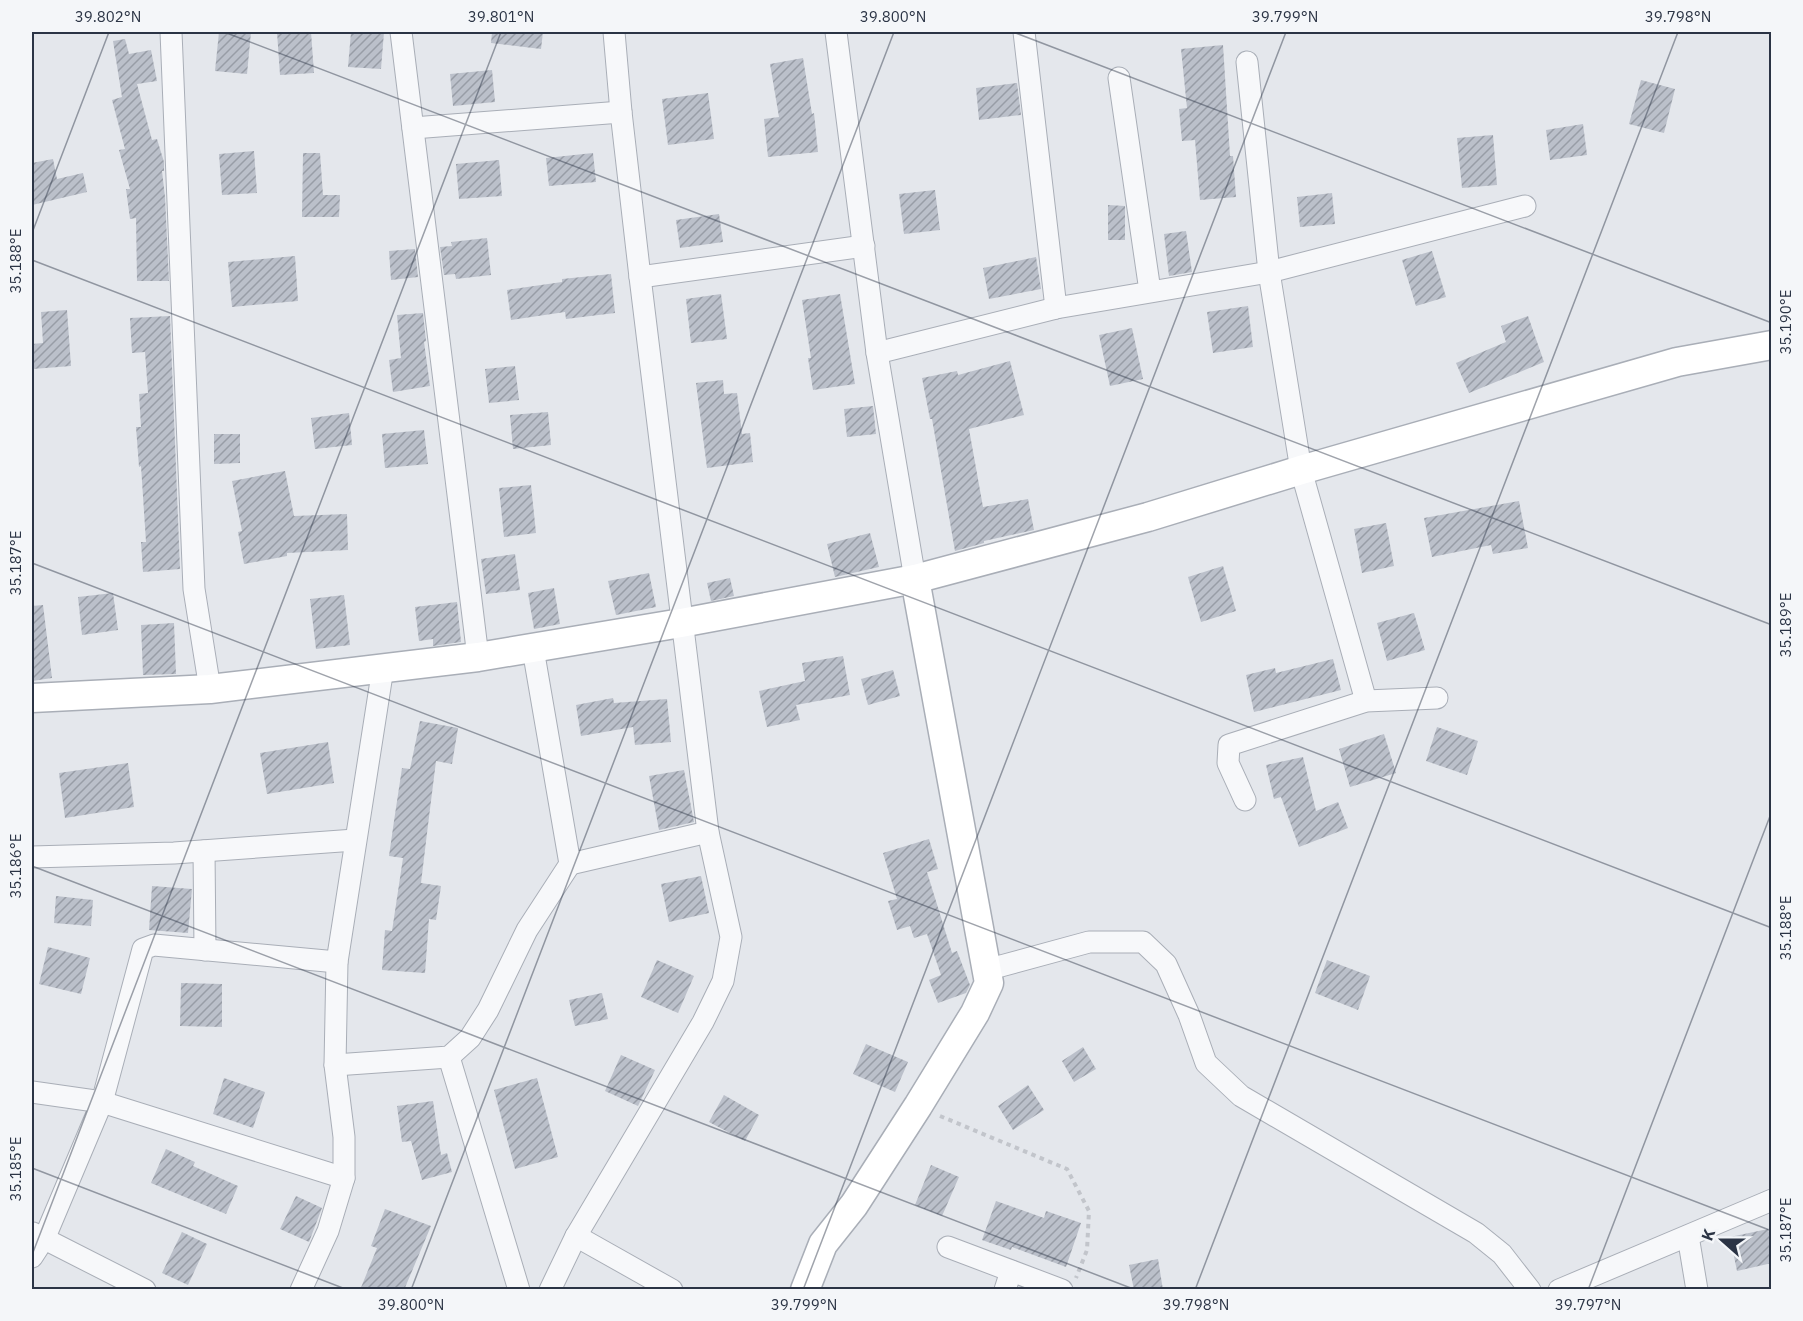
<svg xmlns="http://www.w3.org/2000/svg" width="1803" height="1321" font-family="'IBM Plex Sans',sans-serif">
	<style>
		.building { fill: url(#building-hatch) }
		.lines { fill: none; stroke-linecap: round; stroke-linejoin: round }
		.street-casing { stroke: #a9aeb7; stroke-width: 23 }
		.secondary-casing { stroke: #a9aeb7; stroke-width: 31 }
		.path { stroke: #c2c5cb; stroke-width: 4; stroke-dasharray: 4.5 4.5; stroke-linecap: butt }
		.street { stroke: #f7f8fa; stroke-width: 21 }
		.secondary { stroke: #fff; stroke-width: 28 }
		.ticks { fill: none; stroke: #2b3445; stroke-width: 1.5; stroke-opacity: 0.45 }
		.neatline { fill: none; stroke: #2b3445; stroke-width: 2 }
		.ticks-label { font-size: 15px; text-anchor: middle; fill: #2b3445 }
	</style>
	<defs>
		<pattern id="building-hatch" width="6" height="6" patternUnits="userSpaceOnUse" patternTransform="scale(1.5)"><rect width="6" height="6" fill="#bbc0ca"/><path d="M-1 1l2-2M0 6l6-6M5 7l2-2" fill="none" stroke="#989da6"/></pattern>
	</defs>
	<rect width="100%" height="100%" fill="#e4e7ec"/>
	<g class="building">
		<path d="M219 32H251L247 74 215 71Z"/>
		<path d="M277 32H311L314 73 280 75Z"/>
		<path d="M351 32H384L381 69 348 67Z"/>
		<path d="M492 32H543L541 49 491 43Z"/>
		<path d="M125 39 129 54 151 50 157 81 137 84 152 140 157 139 164 162V171H162L165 197 169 281H137L136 218 130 219 126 189H130L119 150 125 149 112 100 122 97 113 41Z"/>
		<path d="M1223 45 1230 156H1233L1236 197 1200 200 1195 140 1182 141 1179 109 1187 108 1181 49Z"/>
		<path d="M803 58 812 114 814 113 818 152 768 157 764 119 779 117 770 64Z"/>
		<path d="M492 70 495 102 453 106 450 74Z"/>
		<path d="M1641 80 1675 89 1664 133 1629 124Z"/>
		<path d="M1017 83 1021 115 979 120 976 88Z"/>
		<path d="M708 93 714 139 668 145 662 99Z"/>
		<path d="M1583 124 1587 155 1550 160 1546 130Z"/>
		<path d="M1493 135 1497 185 1462 188 1457 138Z"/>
		<path d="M254 151 257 193 222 195 219 154Z"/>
		<path d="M303 153H320L323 195H340L339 217H302Z"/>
		<path d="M593 153 596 182 549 186 546 158Z"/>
		<path d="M53 159 57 179 83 173 87 192 32 205V163Z"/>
		<path d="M499 160 502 196 459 199 456 164Z"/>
		<path d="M935 190 940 230 904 234 899 194Z"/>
		<path d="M1332 193 1335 224 1300 227 1297 197Z"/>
		<path d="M1108 205 1125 206V240H1108Z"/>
		<path d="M719 214 723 242 680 248 676 220Z"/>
		<path d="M1186 231 1192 272 1169 276 1164 234Z"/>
		<path d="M487 238 491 275 456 279 455 274 444 275 440 247 452 246 451 242Z"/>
		<path d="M415 249 418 277 391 280 389 251Z"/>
		<path d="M1432 251 1446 297 1416 306 1402 260Z"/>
		<path d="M295 256 298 301 232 307 228 262Z"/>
		<path d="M1036 257 1041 289 989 299 983 268Z"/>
		<path d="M611 274 615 313 566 319 565 312 511 320 507 290 562 282V279Z"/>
		<path d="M721 294 727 339 691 343 686 299Z"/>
		<path d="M840 294 855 384 813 390 808 358H811L802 300Z"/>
		<path d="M1248 306 1253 347 1213 353 1207 312Z"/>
		<path d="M67 310 71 366 33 369 32 344 43 343 41 312Z"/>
		<path d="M423 313 426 341 424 342 430 386 393 392 389 360 401 358 397 315Z"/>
		<path d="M170 316 180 569 143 572 141 542H146L141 466 139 467 136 427H141L139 394 148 393 145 352 132 353 130 318Z"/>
		<path d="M1528 316 1544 362 1469 393 1456 363 1506 342 1501 326Z"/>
		<path d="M1132 328 1143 379 1110 386 1099 335Z"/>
		<path d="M1010 361 1024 415 969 429 983 507 1028 499 1034 530 984 541V543L955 551 932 419H930L922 378 957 371 958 375Z"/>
		<path d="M515 366 519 400 489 403 485 369Z"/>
		<path d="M723 380 724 394 737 393 742 434 750 433 753 462 707 468 696 383Z"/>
		<path d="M873 406 876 434 847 437 844 409Z"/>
		<path d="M548 412 551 445 513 449 510 415Z"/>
		<path d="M349 413 352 445 315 449 311 418Z"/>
		<path d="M424 430 428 464 385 468 382 434Z"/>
		<path d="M214 434H240V463L214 464Z"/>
		<path d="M285 471 294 516 347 514 348 550 287 553V556L244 564 238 532 242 531 232 481Z"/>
		<path d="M531 485 536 533 504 537 499 488Z"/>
		<path d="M1519 501 1528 548 1493 554 1491 545 1432 557 1424 518Z"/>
		<path d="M1386 523 1394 566 1362 573 1354 529Z"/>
		<path d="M870 533 879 567 835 577 827 544Z"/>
		<path d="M515 554 520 590 486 594 481 559Z"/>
		<path d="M1223 566 1236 611 1201 622 1188 577Z"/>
		<path d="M649 573 656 607 616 615 608 581Z"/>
		<path d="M730 578 734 596 711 601 707 583Z"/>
		<path d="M554 588 560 624 534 629 528 593Z"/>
		<path d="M113 593 118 630 82 635 78 597Z"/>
		<path d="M344 595 350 645 316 649 310 599Z"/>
		<path d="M457 602 461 642 433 646V639L419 641 415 607Z"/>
		<path d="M43 605 52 678 32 681V606Z"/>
		<path d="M1414 613 1425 650 1387 661 1377 623Z"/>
		<path d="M174 623 176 674 143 675 141 625Z"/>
		<path d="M843 656 850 695 796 705 800 720 767 727 759 691 805 681 802 663Z"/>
		<path d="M1333 659 1341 690 1254 712 1246 675 1275 668 1276 673Z"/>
		<path d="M893 670 900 696 868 705 861 679Z"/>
		<path d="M613 698 614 703 667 699 671 742 635 745 633 727 581 736 576 705Z"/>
		<path d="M420 721 458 728 452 764 436 761 428 825 421 883 441 886 436 920 429 919 425 973 382 970 385 930 392 931 403 858 389 856 394 821 402 768 410 769Z"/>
		<path d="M1437 727 1478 741 1467 775 1426 761Z"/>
		<path d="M1384 734 1396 773 1350 787 1339 749Z"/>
		<path d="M328 742 334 783 267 794 260 753Z"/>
		<path d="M1303 757 1316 811 1338 802 1348 828 1299 847 1281 797 1274 799 1266 765Z"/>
		<path d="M128 763 134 807 65 818 59 773Z"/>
		<path d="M684 770 694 822 659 830 649 776Z"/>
		<path d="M929 839 938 869 927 872 952 953 957 951 970 985 966 993 938 1003 929 980 941 975 927 934 914 938 910 926 897 930 888 901 897 899 883 853Z"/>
		<path d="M701 876 709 913 669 922 661 884Z"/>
		<path d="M152 886 192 889 188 933 149 930Z"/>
		<path d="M56 896 93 900 91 926 54 923Z"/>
		<path d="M48 947 90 958 81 994 39 984Z"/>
		<path d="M657 960 694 976 678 1013 641 997Z"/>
		<path d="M1327 960 1370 976 1358 1010 1315 993Z"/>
		<path d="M181 983 222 984V1027L180 1026Z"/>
		<path d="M602 993 608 1019 575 1026 569 1000Z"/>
		<path d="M866 1044 908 1062 895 1092 853 1074Z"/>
		<path d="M1083 1047 1096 1069 1074 1082 1062 1061Z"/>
		<path d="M621 1055 655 1070 638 1106 605 1091Z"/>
		<path d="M224 1078 265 1092 253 1128 213 1114Z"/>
		<path d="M537 1078 558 1157 515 1169 494 1090Z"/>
		<path d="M1028 1085 1044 1110 1013 1130 998 1106Z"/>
		<path d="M724 1095 759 1115 745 1141 709 1122Z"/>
		<path d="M433 1101 441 1155 447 1153 452 1172 422 1180 411 1141 402 1142 397 1106Z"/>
		<path d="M166 1149 195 1162 193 1166 238 1186 226 1214 151 1183Z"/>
		<path d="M931 1165 959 1177 942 1216 915 1205Z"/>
		<path d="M296 1196 322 1208 309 1242 280 1229Z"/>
		<path d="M996 1201 1044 1218 1046 1211 1081 1223 1066 1267 1012 1247 1011 1250 982 1240Z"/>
		<path d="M385 1209 431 1226 404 1290H360L377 1248 371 1246Z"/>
		<path d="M1768 1229 1772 1244V1263L1737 1271 1730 1237Z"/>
		<path d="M182 1232 207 1244 188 1285 162 1273Z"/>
		<path d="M1158 1259 1163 1290H1134L1129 1265Z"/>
	</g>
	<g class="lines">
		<defs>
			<g id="street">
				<path d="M171 32 194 589 210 689"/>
				<path d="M401 32 478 657"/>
				<path d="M836 32 877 353 915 579"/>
				<path d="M1024 32 1056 308"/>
				<path d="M1247 62 1269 272 1301 470 1366 701"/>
				<path d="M1119 78 1150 291"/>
				<path d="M413 128 621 112"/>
				<path d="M640 277 864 246"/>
				<path d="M877 353 1056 308 1269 272 1525 206"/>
				<path d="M1245 800 1228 763 1229 745 1366 701 1437 698"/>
				<path d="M204 851 205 950"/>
				<path d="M32 857 174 853 355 840"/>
				<path d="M570 864 708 832"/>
				<path d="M986 970 1089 942H1143L1166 964 1189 1015 1206 1063 1241 1096 1476 1233 1502 1254 1530 1290"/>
				<path d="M449 1057 519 1290"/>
				<path d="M335 1065 449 1057 470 1038 488 1010 527 930 570 864 533 649"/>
				<path d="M32 1092 102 1102 344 1178"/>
				<path d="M33 1233 145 1290"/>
				<path d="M576 1236 672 1290"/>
				<path d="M1688 1236 1697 1290"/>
				<path d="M948 1247 1062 1290"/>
				<path d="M32 1257 45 1237 102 1102 143 949 154 945 337 962"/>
				<path d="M301 1290 328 1231 344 1178V1137L335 1065 337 962 383 668"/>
				<path d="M550 1290 576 1236 703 1022 723 981 731 937 708 832 640 277 621 112 614 32"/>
				<path d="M1005 1290 1011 1271"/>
				<path d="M1559 1290 1772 1200"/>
			</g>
			<g id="secondary">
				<path d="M32 698 210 689 478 657 681 623 915 579 1148 517 1301 470 1677 362 1772 345"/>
				<path d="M805 1290 823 1244 854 1205 918 1106 975 1013 989 983 915 579"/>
			</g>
		</defs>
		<use href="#street" class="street-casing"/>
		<use href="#secondary" class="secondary-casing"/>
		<path class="path" d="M940 1116 1067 1169 1089 1211 1087 1250 1076 1278"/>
		<use href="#street" class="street"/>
		<use href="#secondary" class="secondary"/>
	</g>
	<path class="ticks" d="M224 32 1772 625M1013 32 1772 323M32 233 109 32M32 260 1772 928M32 563 1772 1231M32 866 1136 1290M32 1168 348 1290M32 1255 501 32M411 1290 894 32M803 1290 1286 32M1195 1290 1678 32M1588 1290 1772 811"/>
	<rect width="1803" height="1321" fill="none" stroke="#f4f6f9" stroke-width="66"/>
	<g transform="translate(1722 1240) rotate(291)" stroke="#f4f6f9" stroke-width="4.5" paint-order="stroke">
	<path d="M0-4.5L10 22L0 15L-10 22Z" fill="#2b3445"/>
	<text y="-9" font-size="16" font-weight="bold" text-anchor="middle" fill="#2b3445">K</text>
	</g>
	<rect x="33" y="33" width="1737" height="1255" class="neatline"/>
	<g class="ticks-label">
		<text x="108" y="22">39.802°N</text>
		<text x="501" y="22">39.801°N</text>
		<text x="893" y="22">39.800°N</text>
		<text x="1285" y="22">39.799°N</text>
		<text x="1678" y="22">39.798°N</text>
		<text transform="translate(16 261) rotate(-90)" y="5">35.188°E</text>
		<text transform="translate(1786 322) rotate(-90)" y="5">35.190°E</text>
		<text transform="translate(16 563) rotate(-90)" y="5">35.187°E</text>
		<text transform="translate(1786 625) rotate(-90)" y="5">35.189°E</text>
		<text transform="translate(16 866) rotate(-90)" y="5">35.186°E</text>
		<text transform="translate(1786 928) rotate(-90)" y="5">35.188°E</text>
		<text transform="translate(16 1169) rotate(-90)" y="5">35.185°E</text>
		<text transform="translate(1786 1230) rotate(-90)" y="5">35.187°E</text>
		<text x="411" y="1310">39.800°N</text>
		<text x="804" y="1310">39.799°N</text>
		<text x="1196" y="1310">39.798°N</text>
		<text x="1588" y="1310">39.797°N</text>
	</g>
</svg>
